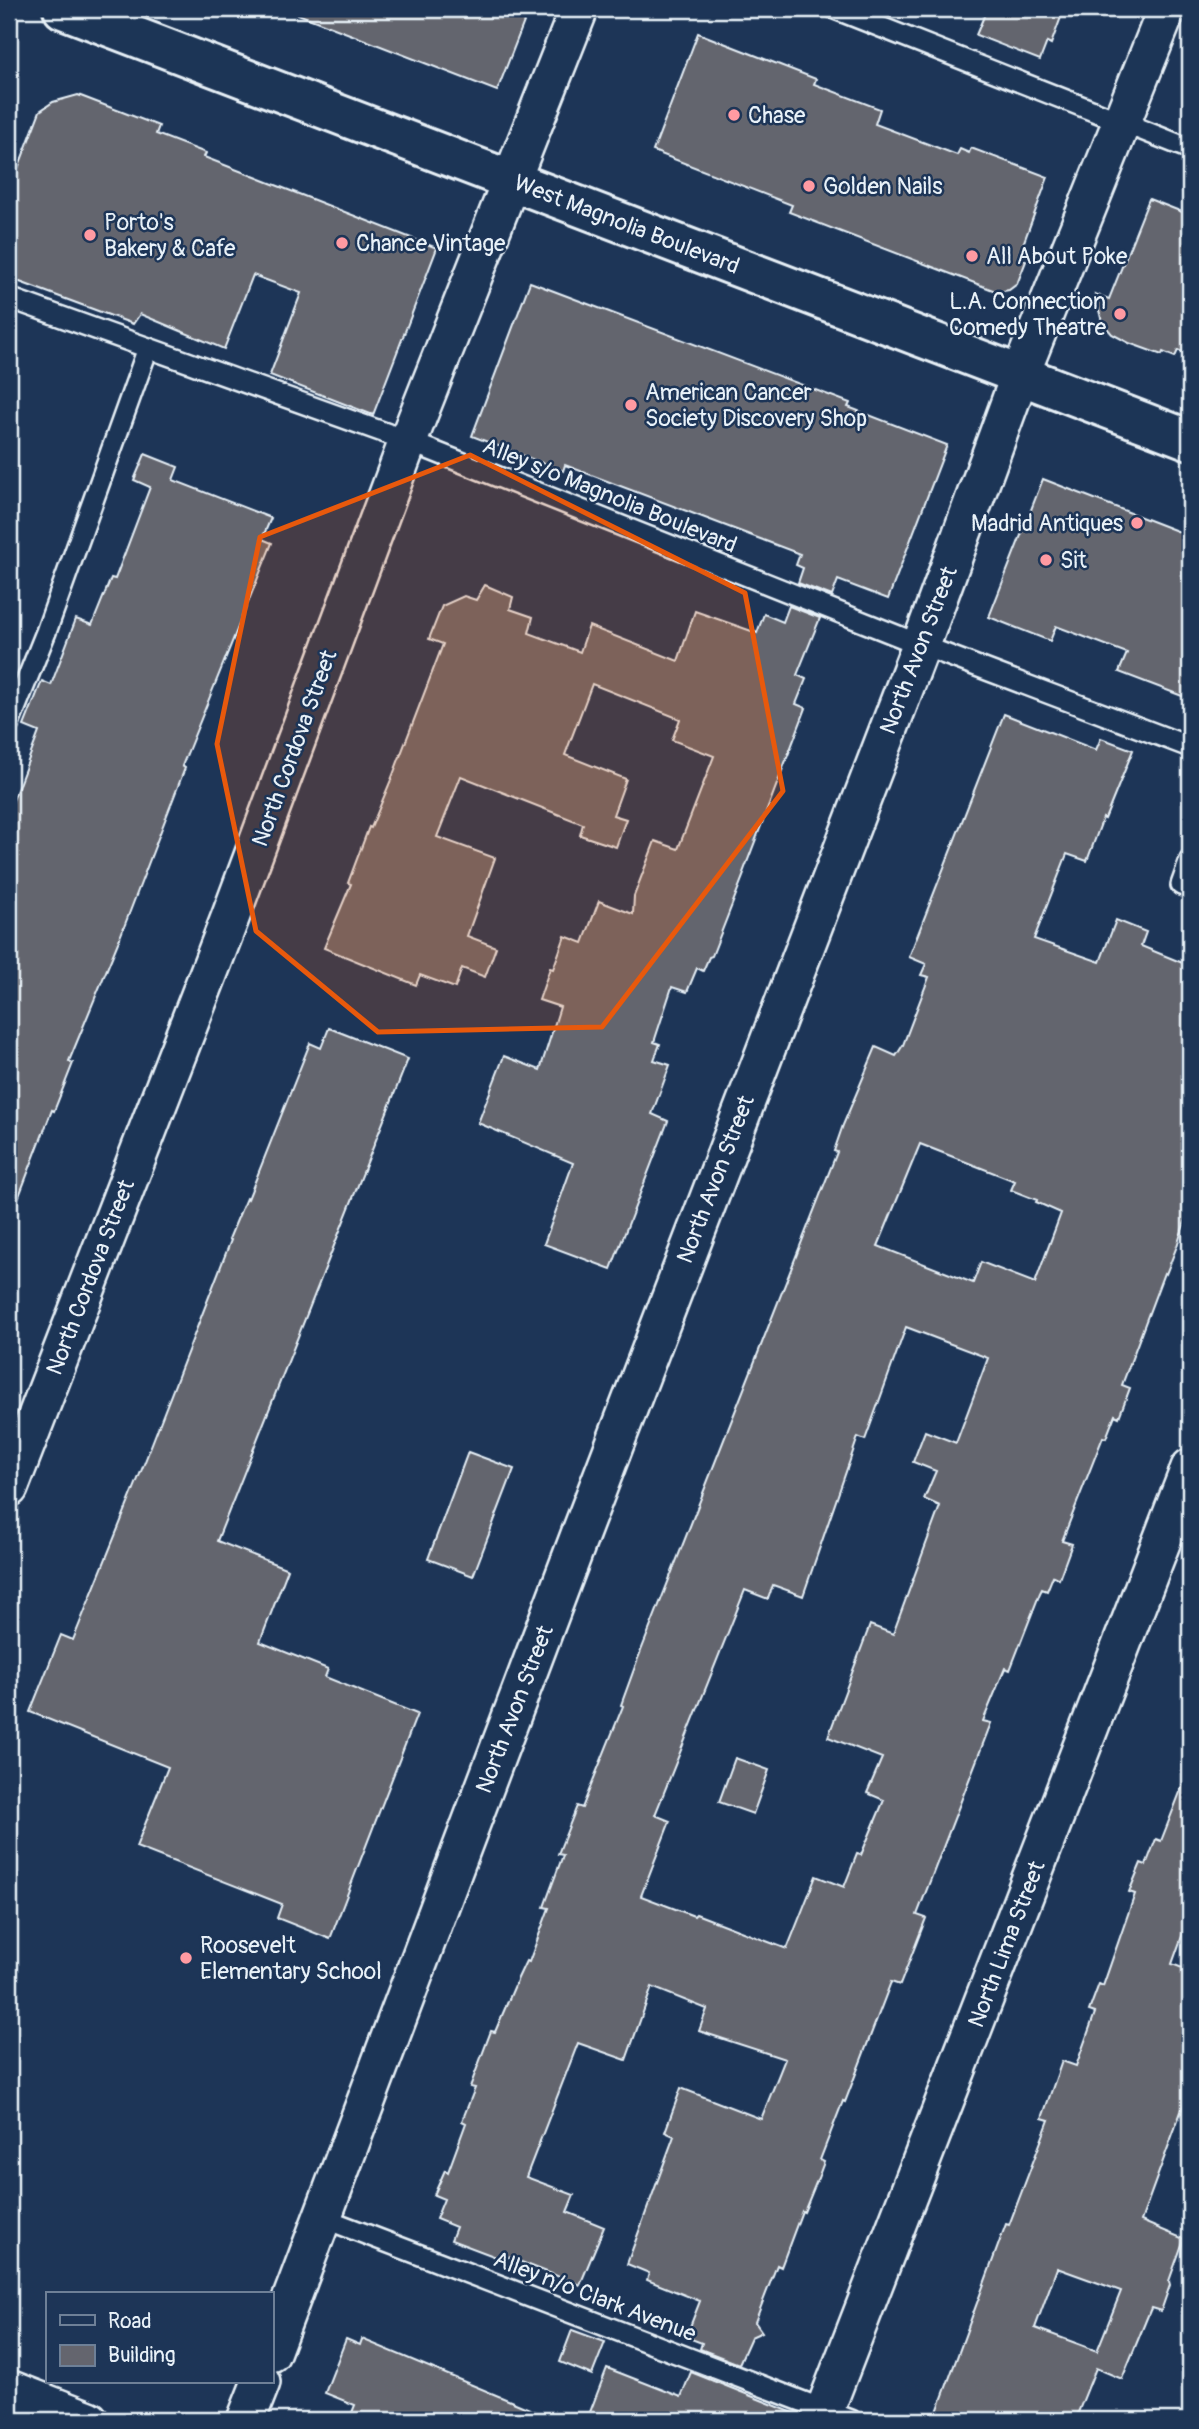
<svg xmlns="http://www.w3.org/2000/svg" width="1199" height="2429" font-family="Pangolin,sans-serif">
	<style>
		.building { fill: #64656e; stroke: #e8f1f8; stroke-width: 2; fill-rule: evenodd }
		.lines { fill: none; stroke-linecap: round; stroke-linejoin: round }
		.lane-casing { stroke: #e8f1f8; stroke-width: 24 }
		.street-casing { stroke: #e8f1f8; stroke-width: 42 }
		.secondary-casing { stroke: #e8f1f8; stroke-width: 44 }
		.lane { stroke: #1d3557; stroke-width: 19 }
		.street { stroke: #1d3557; stroke-width: 37 }
		.secondary { stroke: #1d3557; stroke-width: 38 }
		.marked { fill: #e8590c; fill-opacity: 0.2; stroke: #e8590c; stroke-width: 5; stroke-linejoin: round }
		.poi-dot { fill: #ff9aa2; stroke: #1d3557; stroke-width: 2.5 }
		.labels { text-anchor: middle; stroke-width: 5; stroke-linejoin: round; paint-order: stroke }
		.poi-label { font-size: 23px; fill: #e8f1f8; stroke: #1d3557; text-anchor: start }
		.street-label { font-size: 23px; fill: #e8f1f8; stroke: #1d3557 }
	</style>
	<rect width="100%" height="100%" fill="#1d3557"/>
	<filter id="ink" filterUnits="userSpaceOnUse"><feTurbulence type="fractalNoise" baseFrequency=".0143" numOctaves="2"/><feDisplacementMap in="SourceGraphic" scale="14" xChannelSelector="R" yChannelSelector="G"/><feConvolveMatrix kernelMatrix="1 2 1 2 8 2 1 2 1" color-interpolation-filters="sRGB"/></filter>
	<g filter="url(#ink)">
		<g class="building">
			<path d="M291 9H529L497 91 290 11Z"/>
			<path d="M987 9H1064L1051 44 1047 42 1040 60 976 35Z"/>
			<path d="M698 33 816 79 814 84 880 109 875 124 957 155 960 149 969 153 971 148 1048 177 1018 258 1026 261 1017 284 1009 290 998 292 789 212 792 205 653 151Z"/>
			<path d="M78 95 159 126 156 134 206 153 204 157 437 248 373 415 270 375 301 293 253 275 224 349 140 314 133 324 9 278V192L40 111 53 102Z"/>
			<path d="M1149 199 1190 215V355L1178 350 1175 357 1163 352 1162 355 1129 343 1112 334 1102 322 1095 294 1109 299Z"/>
			<path d="M530 282 850 403 848 407 947 445 888 599 838 580 832 596 798 583 803 568 796 565 800 554 565 465 563 471 472 436Z"/>
			<path d="M145 454 178 467 173 480 271 518 262 539 272 543 182 766 185 768 119 940 69 1061 73 1063 54 1111 52 1110 11 1217 9 1216V811L39 732 24 726 42 681 51 685 76 619 92 625 111 578 115 579 150 487 134 480Z"/>
			<path d="M1043 479 1190 536V699L1119 672 1127 653 1056 626 1050 641 989 617Z"/>
			<path d="M485 585 513 597 510 609 533 617 529 633 580 652 589 626 678 661 695 611 757 633 764 614 783 622 789 606 820 618 797 675 806 679 796 704 806 708 743 873 744 874 712 956 709 957 703 971 697 968 687 992 672 987 654 1042 660 1044 654 1060 670 1065 652 1114 668 1121 611 1269 544 1244 573 1163 478 1123 504 1056 540 1070 560 1007 539 1000 550 968 553 969 565 936 583 943 599 901 633 914 634 896 655 841 678 849 714 756 672 740 680 719 592 684 565 755 626 779 613 815 626 819 616 847 580 835 583 824 461 776 437 837 495 858 467 936 496 947 485 977 462 968 455 988 420 975 416 985 324 948 351 884 348 883 369 827 371 828 391 780 443 644 429 639 442 606 464 596 476 600Z"/>
			<path d="M1004 714 1096 750 1101 738 1133 750 1105 819 1103 818 1087 861 1067 854 1034 939 1100 962 1116 920 1146 932 1141 946 1190 966V1206L1177 1246 1166 1274 1164 1273 1122 1385 1130 1388 1119 1417 1115 1415 1106 1438 1103 1437 1062 1541 1072 1544 1059 1579 1053 1576 1047 1591 1042 1589 1040 1593 1010 1670 1005 1668 983 1721 991 1723 917 1915 926 1918 900 1985 891 1982 845 2102 843 2101 820 2160 824 2162 818 2178 804 2212 802 2211 781 2267 777 2265 755 2322 762 2332 751 2337 739 2364 700 2349 702 2343 686 2337 700 2301 647 2280 649 2273 627 2264 674 2136 665 2132 681 2088 761 2119 785 2059 699 2031 707 2009 652 1987 626 2060 578 2043 526 2177 574 2195 567 2212 604 2227 580 2285 506 2256 504 2260 451 2240 456 2227 436 2219 444 2199 434 2195 445 2170 448 2172 466 2123 462 2121 475 2088 470 2087 491 2031 495 2032 518 1978 526 1961 529 1962 549 1908 544 1907 563 1855 558 1854 577 1806 582 1808 623 1706 621 1705 637 1661 837 1152 834 1151 843 1125 876 1047 896 1056 903 1045 929 977 921 975 926 964 909 957ZM920 1144 1015 1181 1011 1190 1037 1200 1036 1202 1061 1213 1035 1283 981 1262 973 1283 878 1246ZM906 1327 988 1358 956 1443 925 1431 913 1462 936 1471 924 1499 940 1506 893 1634 870 1625 828 1737 882 1758 867 1793 884 1800 861 1855 857 1854 844 1887 816 1876 787 1949 696 1914 694 1916 641 1896 670 1821 655 1815 745 1590 768 1599 773 1585 803 1596 858 1437 865 1440Z"/>
			<path d="M329 1028 408 1059 217 1541 288 1569 260 1642 328 1669 325 1677 417 1714 330 1939 277 1918 282 1904 136 1847 168 1767 30 1712 61 1635 73 1640 144 1464 231 1240 229 1239 246 1198 248 1199 310 1043 321 1048Z"/>
			<path d="M468 1452 514 1469 473 1576 428 1559Z"/>
			<path d="M735 1758 769 1770 753 1814 719 1802Z"/>
			<path d="M1188 1772H1190V1914L1172 1964 1190 1971V2087L1141 2221 1184 2239 1169 2281 1170 2285 1161 2311 1151 2308 1122 2379 1096 2368 1075 2420H934L1006 2224 1009 2225 1049 2120 1042 2118 1062 2061 1076 2066 1095 2013 1089 2011 1099 1984 1103 1986 1135 1894 1129 1892 1141 1863 1146 1865 1156 1839 1161 1841ZM1057 2268 1121 2291 1097 2351 1035 2328Z"/>
			<path d="M572 2330 605 2342 592 2375 560 2362Z"/>
			<path d="M346 2339 360 2345 362 2339 556 2420H349L355 2405 325 2393Z"/>
			<path d="M607 2368 681 2397 691 2372 801 2416 800 2420H587Z"/>
		</g>
		<g class="lines">
			<defs>
				<g id="lane">
					<path d="M835 9 1190 149"/>
					<path d="M9 298 408 441 921 645 1190 747"/>
					<path d="M9 724 46 632 148 348"/>
					<path d="M1190 860 1181 885 1190 888"/>
					<path d="M321 2217 851 2420"/>
				</g>
				<g id="street">
					<path d="M9 1488 230 918 408 441 579 9"/>
					<path d="M271 2353 581 1532 921 645 1020 375 1167 9"/>
					<path d="M9 2389 89 2420"/>
					<path d="M246 2420 261 2382"/>
					<path d="M821 2420 1190 1468"/>
				</g>
				<path id="secondary" d="M63 9 1190 440"/>
			</defs>
			<use href="#lane" class="lane-casing"/>
			<use href="#street" class="street-casing"/>
			<use href="#secondary" class="secondary-casing"/>
			<use href="#lane" class="lane"/>
			<use href="#street" class="street"/>
			<use href="#secondary" class="secondary"/>
		</g>
	</g>
	<path class="marked" d="M470 455 745 593 783 791 602 1027 378 1032 256 931 217 744 260 537Z"/>
	<g class="poi-dot">
		<circle cx="734" cy="115" r="7"/>
		<circle cx="809" cy="186" r="7"/>
		<circle cx="90" cy="235" r="7"/>
		<circle cx="342" cy="243" r="7"/>
		<circle cx="972" cy="256" r="7"/>
		<circle cx="1120" cy="314" r="7"/>
		<circle cx="631" cy="405" r="7"/>
		<circle cx="1137" cy="523" r="7"/>
		<circle cx="1046" cy="560" r="7"/>
		<circle cx="186" cy="1958" r="7"/>
	</g>
	<g class="labels">
		<g class="poi-label">
			<text x="748" y="123">Chase</text>
			<text x="823" y="194">Golden Nails</text>
			<text x="104" y="230">Porto's<tspan x="104" dy="26">Bakery &amp; Cafe</tspan></text>
			<text x="356" y="251">Chance Vintage</text>
			<text x="986" y="264">All About Poke</text>
			<text x="1106" y="309" text-anchor="end">L.A. Connection<tspan x="1106" dy="26">Comedy Theatre</tspan></text>
			<text x="645" y="400">American Cancer<tspan x="645" dy="26">Society Discovery Shop</tspan></text>
			<text x="1123" y="531" text-anchor="end">Madrid Antiques</text>
			<text x="1060" y="568">Sit</text>
			<text x="200" y="1953">Roosevelt<tspan x="200" dy="26">Elementary School</tspan></text>
		</g>
		<g class="street-label">
			<text transform="translate(627 224) rotate(21)" y="8">West Magnolia Boulevard</text>
			<text transform="translate(610 495) rotate(22)" y="8">Alley s/o Magnolia Boulevard</text>
			<text transform="translate(918 650) rotate(-69)" y="8">North Avon Street</text>
			<text transform="translate(294 748) rotate(-70)" y="8">North Cordova Street</text>
			<text transform="translate(715 1179) rotate(-69)" y="8">North Avon Street</text>
			<text transform="translate(90 1277) rotate(-69)" y="8">North Cordova Street</text>
			<text transform="translate(514 1709) rotate(-69)" y="8">North Avon Street</text>
			<text transform="translate(1006 1944) rotate(-69)" y="8">North Lima Street</text>
			<text transform="translate(595 2296) rotate(21)" y="8">Alley n/o Clark Avenue</text>
		</g>
	</g>
	<rect width="1199" height="2429" fill="none" stroke="#1d3557" stroke-width="35"/>
	<rect x="18" y="18" width="1164" height="2394" fill="none" stroke="#e8f1f8" stroke-width="2.5" filter="url(#ink)"/>
	<rect x="46" y="2292" width="228" height="91" fill="#1d3557" stroke="#6e8097" stroke-width="2"/>
	<rect x="60" y="2315" width="35" height="10" fill="#1d3557" stroke="#6e8097" stroke-width="2"/>
	<text x="108" y="2328" font-size="21" fill="#e8f1f8">Road</text>
	<rect x="60" y="2345" width="35" height="21" fill="#64656e" stroke="#6e8097" stroke-width="2"/>
	<text x="108" y="2362" font-size="21" fill="#e8f1f8">Building</text>
</svg>
